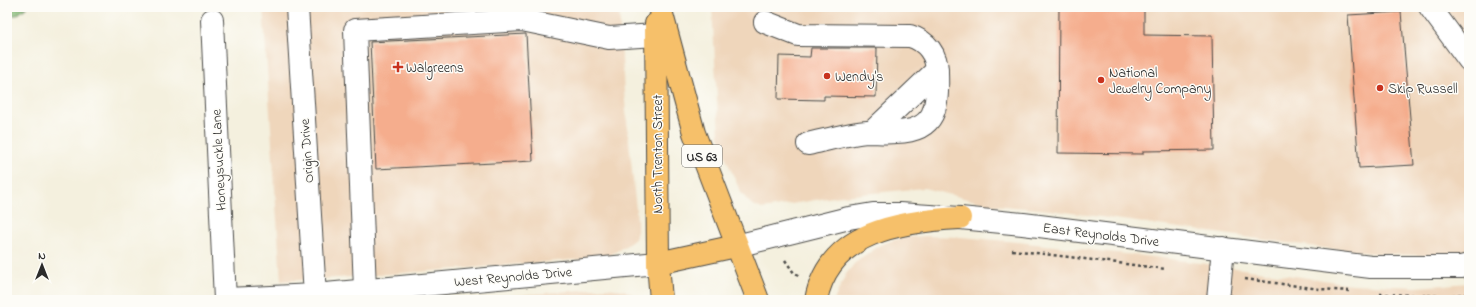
<svg xmlns="http://www.w3.org/2000/svg" width="1476" height="307" font-family="'Indie Flower',sans-serif">
	<style>
		.built { fill: #efd6bb }
		.forest { fill: #82b773; stroke: #56714f }
		.building { fill: #f5ad8d }
		.lines { fill: none; stroke-linecap: round; stroke-linejoin: round }
		.minor-casing { stroke: #494946; stroke-width: 24 }
		.highway-casing { stroke: #494946; stroke-width: 24 }
		.path { stroke: #494946; stroke-width: 2.5; stroke-dasharray: 3 3; stroke-linecap: butt }
		.minor { stroke: #fff; stroke-width: 22 }
		.highway { stroke: #f6c06b; stroke-width: 22 }
		.poi-dot { fill: #c8321e; stroke: #fdfcf7; stroke-width: 1.5 }
		.labels { text-anchor: middle; stroke-width: 3; stroke-linejoin: round; paint-order: stroke }
		.shield { fill: #fdfcf7; stroke: #6a6a68; stroke-width: 1 }
		.shield-label { font-size: 13px; font-weight: bold; fill: #2b2b2b }
		.poi-label { font-size: 14px; fill: #2b2b2b; stroke: #fdfcf7; text-anchor: start }
		.street-label { font-size: 14px; fill: #2b2b2b; stroke: #fdfcf7 }
	</style>
	<rect width="100%" height="100%" fill="#fdfcf7"/>
	<filter id="ink" filterUnits="userSpaceOnUse"><feTurbulence type="fractalNoise" baseFrequency=".025" numOctaves="2"/><feDisplacementMap in="SourceGraphic" scale="8" xChannelSelector="R" yChannelSelector="G"/><feConvolveMatrix kernelMatrix="1 2 1 2 8 2 1 2 1" color-interpolation-filters="sRGB"/></filter>
	<filter id="wash" filterUnits="userSpaceOnUse"><feTurbulence type="fractalNoise" baseFrequency=".012" numOctaves="4" result="noise"/><feDisplacementMap in="SourceGraphic" scale="16" xChannelSelector="R" yChannelSelector="G"/><feGaussianBlur stdDeviation="0.9" result="paint"/><feColorMatrix in="noise" values="0 0 0 0 0 0 0 0 0 0 0 0 0 0 0 0 0 1.4 0 .05"/><feComposite in="paint" operator="in"/></filter>
	<g filter="url(#wash)">
		<rect width="100%" height="100%" fill="#f4f0de"/>
		<g class="built">
			<path d="M263 7H619L624 92 637 219V230L635 239 627 245 610 255 599 258 338 278 281 281Z"/>
			<path d="M712 7H1469V251L1454 254 1431 256 1373 253 1324 248 1050 210 991 205 924 188 833 197 762 209 751 204 741 193 727 161 719 136Z"/>
			<path d="M925 236 961 237 1018 242 1170 259 1352 284 1416 287 1469 283V300H834L846 274 855 263 880 245 894 240 909 237Z"/>
			<path d="M606 288 624 290 636 296 639 300H462Z"/>
		</g>
		<path class="forest" d="M7 7H27L17 15 7 16Z"/>
		<g id="blocks">
			<g class="building">
				<path d="M1059 7H1144V35L1212 36 1214 150 1143 151V154L1058 153Z"/>
				<path d="M1401 12 1414 165 1359 168 1348 15Z"/>
				<path d="M526 34 533 161 376 169 370 42Z"/>
				<path d="M811 48H877L876 97 824 96V100L778 99 779 56 810 57Z"/>
			</g>
		</g>
	</g>
	<g filter="url(#ink)">
		<use href="#blocks" fill-opacity="0" stroke="#494946" stroke-width="1"/>
		<g class="lines">
			<defs>
				<g id="minor">
					<path d="M297 7 315 295"/>
					<path d="M1430 7 1469 60"/>
					<path d="M212 20 225 300"/>
					<path d="M765 22 798 35 910 36C927 41 937 55 937 72 938 106 937 131 896 132 887 133 877 132 868 132 850 133 826 140 808 144"/>
					<path d="M872 132 937 70"/>
					<path d="M736 246 849 218 873 214H899L960 218 1023 224 1371 267H1461L1469 265"/>
					<path d="M365 290 355 30 522 20 609 38 656 35"/>
					<path d="M225 299 315 295 658 263"/>
					<path d="M1218 300 1223 248"/>
				</g>
				<g id="highway">
					<path d="M660 7 694 133 758 300"/>
					<path d="M656 24 658 263 661 300"/>
					<path d="M658 263 736 246"/>
					<path d="M816 300C829 231 902 221 960 218"/>
				</g>
			</defs>
			<use href="#minor" class="minor-casing"/>
			<use href="#highway" class="highway-casing"/>
			<g class="path">
				<path d="M1012 250 1166 269"/>
				<path d="M785 260 794 273 799 275"/>
				<path d="M1245 279 1320 289 1349 291"/>
				<path d="M1380 294 1440 296 1469 294"/>
			</g>
			<use href="#minor" class="minor"/>
			<use href="#highway" class="highway"/>
		</g>
	</g>
	<g class="poi-dot">
		<path d="M396 61h4v4h4v4h-4v4h-4v-4h-4v-4h4z"/>
		<circle cx="827" cy="76" r="4"/>
		<circle cx="1101" cy="80" r="4"/>
		<circle cx="1380" cy="88" r="4"/>
	</g>
	<g class="labels">
		<rect class="shield" x="682" y="145" width="40" height="22" rx="3"/>
		<g class="shield-label">
			<text x="702" y="161">US 63</text>
		</g>
		<g class="poi-label">
			<text x="406" y="72">Walgreens</text>
			<text x="1109" y="77">National<tspan x="1109" dy="16">Jewelry Company</tspan></text>
			<text x="835" y="81">Wendy's</text>
			<text x="1388" y="93">Skip Russell</text>
		</g>
		<g class="street-label">
			<text transform="translate(306 151) rotate(-94)" y="5">Origin Drive</text>
			<text transform="translate(657 154) rotate(-90)" y="5">North Trenton Street</text>
			<text transform="translate(218 160) rotate(-93)" y="5">Honeysuckle Lane</text>
			<text transform="translate(1101 234) rotate(7)" y="5">East Reynolds Drive</text>
			<text transform="translate(513 276) rotate(-5)" y="5">West Reynolds Drive</text>
		</g>
	</g>
	<rect width="1476" height="307" fill="none" stroke="#fdfcf7" stroke-width="24"/>
	<g transform="translate(42 265)" stroke="#fdfcf7" stroke-width="3" paint-order="stroke">
	<path d="M0-3L7 15L0 10L-7 15Z" fill="#2b2b2b"/>
	<text y="-6" font-size="11" font-weight="bold" text-anchor="middle" fill="#2b2b2b">N</text>
	</g>
</svg>
